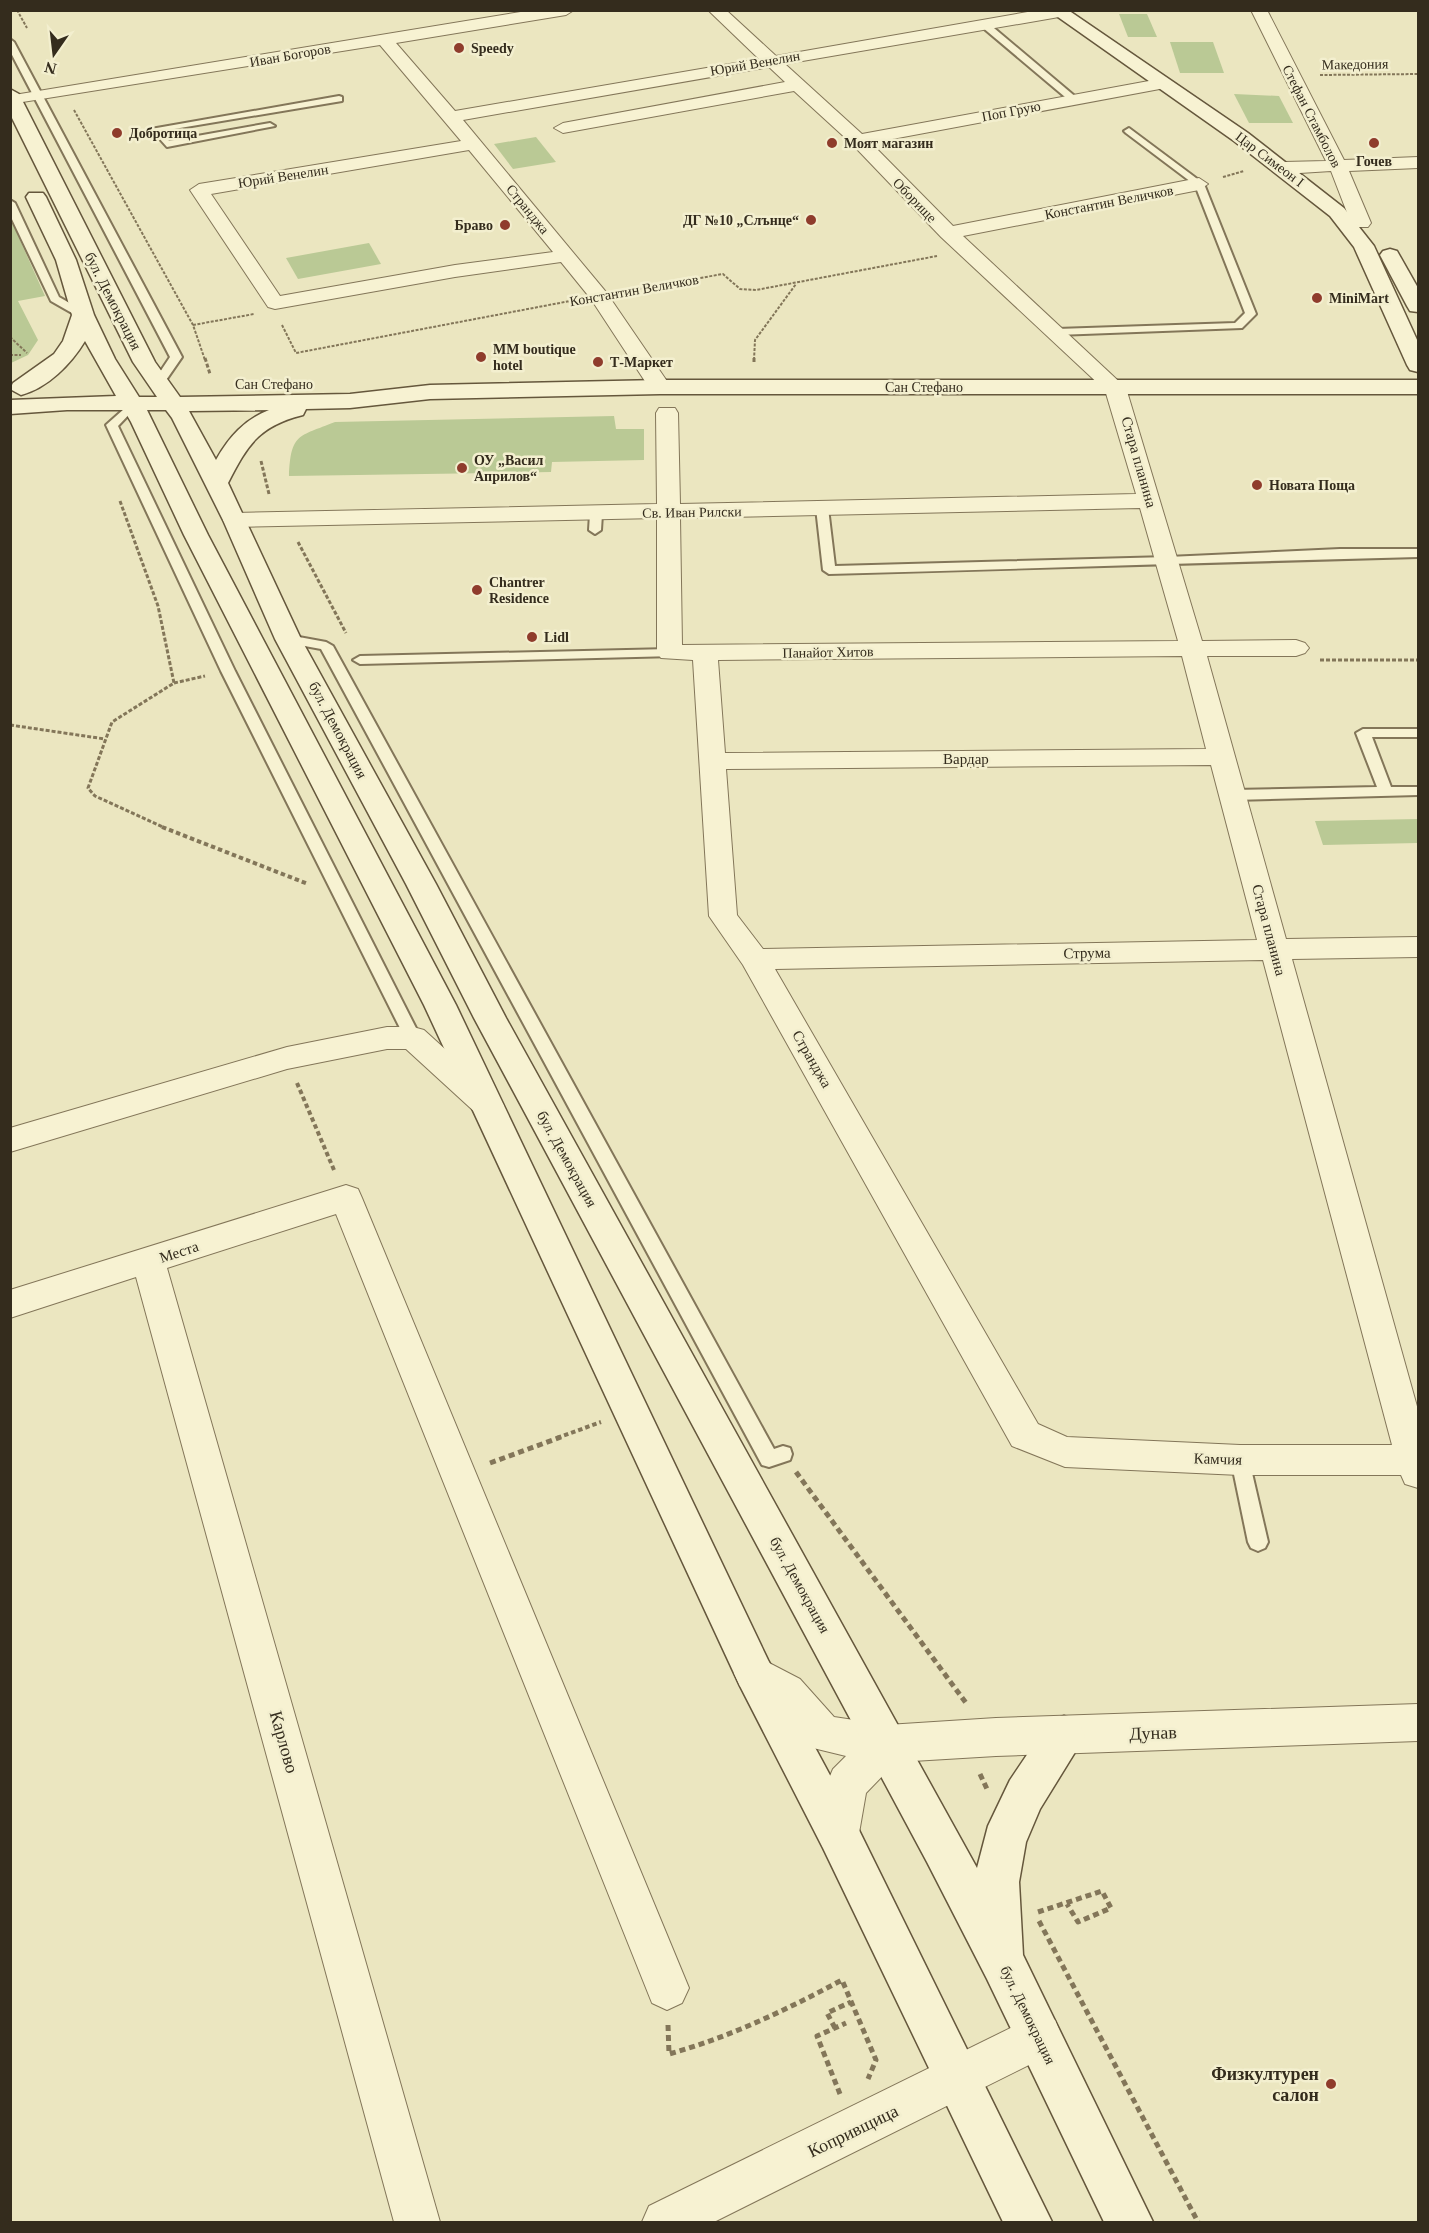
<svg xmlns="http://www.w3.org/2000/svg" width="1429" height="2233" font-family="Georgia,serif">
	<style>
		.green { fill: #bac995 }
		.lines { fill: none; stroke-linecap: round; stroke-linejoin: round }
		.lane-casing { stroke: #837659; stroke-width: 4 }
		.street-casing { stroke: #837659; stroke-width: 2 }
		.secondary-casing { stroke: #65573c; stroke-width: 3 }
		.path-far3 { stroke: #837659; stroke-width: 2; stroke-dasharray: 3 1.5; stroke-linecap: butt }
		.path-far2 { stroke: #837659; stroke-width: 3; stroke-dasharray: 4 2; stroke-linecap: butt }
		.path-far1 { stroke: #837659; stroke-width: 4; stroke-dasharray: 4.5 3; stroke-linecap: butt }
		.path { stroke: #837659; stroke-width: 5; stroke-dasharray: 6 4; stroke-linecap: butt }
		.lane { fill: #f7f2d2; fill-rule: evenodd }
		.street { fill: #f7f2d2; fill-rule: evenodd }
		.secondary { fill: #f7f2d2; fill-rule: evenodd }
		.poi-dot { fill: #8f3c2c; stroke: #f3efcf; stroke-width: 2 }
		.labels { text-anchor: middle; stroke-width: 5; stroke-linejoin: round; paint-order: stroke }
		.far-poi-label { font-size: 14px; font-weight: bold; fill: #342c1d; stroke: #f3efcf; text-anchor: start }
		.far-street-label { font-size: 14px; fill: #342c1d; stroke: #f3efcf }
		.street-label { font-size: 15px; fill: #342c1d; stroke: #f3efcf }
		.near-street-label { font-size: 18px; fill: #342c1d; stroke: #f3efcf }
		.near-poi-label { font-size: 18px; font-weight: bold; fill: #342c1d; stroke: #f3efcf; text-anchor: end }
	</style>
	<rect width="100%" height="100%" fill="#ebe6c0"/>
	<g class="green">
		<path d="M1119 14H1147L1157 37H1128Z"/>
		<path d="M1170 42H1213L1224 73H1180Z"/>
		<path d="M1234 94 1279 96 1293 123H1249Z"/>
		<path d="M536 137 556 162 513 169 494 144Z"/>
		<path d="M11 220 45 296 18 301 38 340 28 355 11 363Z"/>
		<path d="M369 243 381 264 298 279 286 258Z"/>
		<path d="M614 416 616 429H644V460L552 462 551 472 289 476C291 433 298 437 335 422Z"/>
		<path d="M1418 819V843L1323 845 1315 821Z"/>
	</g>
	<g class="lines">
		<defs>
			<g id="lane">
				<path d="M982 23H988L1077 98V102H1071L982 27Z"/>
				<path d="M10 39 14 42 182 357 162 386 152 384 170 357 10 51Z"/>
				<path d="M339 96 342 97V101L162 131 169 141 270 123 275 126 167 147 151 129Z"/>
				<path d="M1129 128 1204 184 1256 314 1242 328 1057 335 1052 332 1057 329 1235 323 1245 313 1195 185 1126 133 1124 131Z"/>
				<path d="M10 200 15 203 59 297 87 313V317H79L51 301 10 215Z"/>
				<path d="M133 401 139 404 118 426 235 671 421 1038 419 1042H407L405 1038 221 671 106 425Z"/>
				<path d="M822 504 828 508 835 566 1168 557 1340 549H1418V557C1222 562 1026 569 829 574L823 570 816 508Z"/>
				<path d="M596 510 602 514 601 530 595 534 589 530 590 514Z"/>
				<path d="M288 635 326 642 333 646 774 1449 783 1446 790 1448 792 1454 790 1460 769 1467 762 1465 321 649 283 642 281 639Z"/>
				<path d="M670 649 675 650V656L360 664 353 660 360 656Z"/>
				<path d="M1363 729H1418V737H1372L1391 787H1418V795L1233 800 1226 795 1233 790 1377 787 1356 733Z"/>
				<path d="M1240 1452 1247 1454 1249 1460 1268 1542 1265 1548 1258 1551 1251 1548 1248 1542 1231 1460 1233 1454Z"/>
			</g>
			<g id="street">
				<path d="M533 10H574L566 15 396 43 455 111 759 59 708 10H726L776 56 1039 10 1067 12 1059 17 785 64 862 134 1165 78 1174 83 1165 88 871 143 953 226 1199 178 1208 184 1199 190 963 236 1126 388 1202 641 1296 640 1305 643 1309 648 1305 653 1296 656H1207L1286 939 1418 937V957L1292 959 1418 1410V1488L1405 1484 1401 1475H1240L1065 1467 1012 1446 743 965 709 916 693 660 661 658 657 653V518L235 527 227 525 223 520 227 515 235 513 657 504 656 413 659 408H675L678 413 680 504 1136 494 1105 390 941 237 852 144 794 91 563 133 554 128 563 123 785 82 769 67 463 120 606 292 671 387 668 392H652L591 299 561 262 455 277 275 309 268 307 190 190 199 184 461 141 380 45 10 104V96L14 95ZM469 150 553 252 455 265 280 296 211 194ZM1140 508 1178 641 682 645 680 518ZM1182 656 1206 749 725 753 718 660ZM1211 765 1257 940 763 949 737 915 726 769ZM1263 960 1392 1445H1240L1067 1437 1038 1424 775 969Z"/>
				<path d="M1251 10H1267L1344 160 1418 157V168L1349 171 1371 223 1368 227H1354L1351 223 1331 171 1284 174 1275 168 1284 162 1326 161Z"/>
				<path d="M387 1027H413L424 1030 499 1098 504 1106 499 1114 488 1118 477 1114 406 1049H387L287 1069 10 1152V1128L287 1047Z"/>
				<path d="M346 1185 358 1189 362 1198 689 1988 682 2003 667 2010 652 2003 336 1214 167 1268 440 2222H394L136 1277 10 1318V1290Z"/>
				<path d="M754 1655 800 1679 834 1717 887 1725 996 1718 1418 1704V1741L996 1756 896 1762 866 1793 859 1833 853 1847 838 1853 823 1847 817 1833 827 1783 833 1769 846 1756 809 1747 772 1705 740 1686 734 1673 740 1660Z"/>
				<path d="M1039 2014 1055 2020 1061 2036 1055 2052 714 2222H642L649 2206Z"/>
			</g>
			<g id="secondary">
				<path d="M1048 10H1068L1248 133 1344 208 1374 246 1418 342V372L1410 370 1407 365 1354 247 1330 216 1234 141Z"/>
				<path d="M10 89 19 94 155 362 180 397 350 394 430 385 660 380H1418V394H660L430 399 350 408 306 409 303 415C259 426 248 444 228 483L301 639 436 884 506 1018 977 1868 988 1826 1010 1780 1049 1722 1064 1716 1079 1722 1085 1736 1040 1809 1026 1842 1019 1882 1023 1955 1153 2222H1104L987 1979 927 1862 474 1018 406 884 275 639 223 520 172 418 166 410H147L208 535 456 1005 768 1660 853 1818 1052 2222H1003L823 1848 740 1686 424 1005 184 535 131 422 124 410H67L10 414V400L116 396 85 341C71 364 48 388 21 395L10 389 13 383 54 354 63 341 72 315 56 260 26 197 29 193H43L46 197 76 260 94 315 115 359 139 397H157L133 362 10 114ZM269 410C244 420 229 437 216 460L189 411Z"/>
				<path d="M1390 249 1397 251 1418 288V312L1410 311 1407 306 1380 255 1383 251Z"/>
			</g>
		</defs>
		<use href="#lane" class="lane-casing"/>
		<use href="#street" class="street-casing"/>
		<use href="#secondary" class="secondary-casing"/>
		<g class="path-far3">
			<path d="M17 10 27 28"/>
			<path d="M1320 75 1418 74"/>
			<path d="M74 110 193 325 205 360"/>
			<path d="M1223 177 1244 171"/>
			<path d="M625 291 723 274 740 289 756 290 937 256"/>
			<path d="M193 325 254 314"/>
			<path d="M282 325 296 353 570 301"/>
			<path d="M10 337 27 353"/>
			<path d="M10 355H21"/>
			<path d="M754 360 755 340 796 284"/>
		</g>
		<g class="path-far2">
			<path d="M205 358 210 374"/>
			<path d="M754 362V358"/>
			<path d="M261 461 269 494"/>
			<path d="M120 501 158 606 174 683 112 722 88 788 95 796 165 828"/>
			<path d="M298 542 346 633"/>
			<path d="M1320 660H1418"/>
			<path d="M174 683 205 676"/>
			<path d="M10 725 105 739"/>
		</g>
		<g class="path-far1">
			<path d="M162 827 308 884"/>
			<path d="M297 1083 334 1170"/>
			<path d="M557 1438 601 1422"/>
		</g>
		<g class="path">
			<path d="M490 1463 561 1437"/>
			<path d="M796 1472 966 1703"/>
			<path d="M980 1774 987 1789"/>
			<path d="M1038 1912 1102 1891 1111 1908 1078 1922 1067 1904"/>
			<path d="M1039 1921 1198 2222"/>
			<path d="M668 2025 669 2054C730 2037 786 2010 842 1980L876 2060 868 2079"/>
			<path d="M835 2028 827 2013 851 2002"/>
			<path d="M840 2094 817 2036 846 2023"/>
		</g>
		<use href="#lane" class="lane"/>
		<use href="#street" class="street"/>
		<use href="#secondary" class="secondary"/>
	</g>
	<g class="poi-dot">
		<circle cx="459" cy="48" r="6"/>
		<circle cx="117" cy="133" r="6"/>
		<circle cx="832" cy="143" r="6"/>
		<circle cx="1374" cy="143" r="6"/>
		<circle cx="811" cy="220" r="6"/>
		<circle cx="505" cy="225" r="6"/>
		<circle cx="1317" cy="298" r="6"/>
		<circle cx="481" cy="357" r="6"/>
		<circle cx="598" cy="362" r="6"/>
		<circle cx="462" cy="468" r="6"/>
		<circle cx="1257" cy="485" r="6"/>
		<circle cx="477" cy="590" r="6"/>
		<circle cx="532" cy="637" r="6"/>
		<circle cx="1331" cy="2084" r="6"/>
	</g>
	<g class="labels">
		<g class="far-poi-label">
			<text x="471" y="53">Speedy</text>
			<text x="129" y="138">Добротица</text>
			<text x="844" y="148">Моят магазин</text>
			<text x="1374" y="166" text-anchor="middle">Гочев</text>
			<text x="799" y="225" text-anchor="end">ДГ №10 „Слънце“</text>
			<text x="493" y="230" text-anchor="end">Браво</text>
			<text x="1329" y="303">MiniMart</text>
			<text x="493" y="354">MM boutique<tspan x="493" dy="16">hotel</tspan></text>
			<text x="610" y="367">Т-Маркет</text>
			<text x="474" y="465">ОУ „Васил<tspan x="474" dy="16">Априлов“</tspan></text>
			<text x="1269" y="490">Новата Поща</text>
			<text x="489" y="587">Chantrer<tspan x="489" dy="16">Residence</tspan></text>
			<text x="544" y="642">Lidl</text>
		</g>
		<g class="far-street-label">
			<text transform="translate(290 55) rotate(-10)" y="5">Иван Богоров</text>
			<text transform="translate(755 63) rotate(-10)" y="5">Юрий Венелин</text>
			<text transform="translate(1355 64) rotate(-1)" y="5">Македония</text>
			<text transform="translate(1011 111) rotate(-11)" y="5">Поп Грую</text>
			<text transform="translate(1312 116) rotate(63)" y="5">Стефан Стамболов</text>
			<text transform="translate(1270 159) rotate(37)" y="5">Цар Симеон I</text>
			<text transform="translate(283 176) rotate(-9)" y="5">Юрий Венелин</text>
			<text transform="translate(915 200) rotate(46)" y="5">Оборище</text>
			<text transform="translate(1109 202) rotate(-11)" y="5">Константин Величков</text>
			<text transform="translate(528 209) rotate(51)" y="5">Странджа</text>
			<text transform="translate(634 290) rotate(-10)" y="5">Константин Величков</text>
			<text x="274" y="389">Сан Стефано</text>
			<text x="924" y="392">Сан Стефано</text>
			<text transform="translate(692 512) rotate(-1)" y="5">Св. Иван Рилски</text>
			<text transform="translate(828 652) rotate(-1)" y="5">Панайот Хитов</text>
		</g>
		<g class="street-label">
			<text transform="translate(113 301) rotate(63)" y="5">бул. Демокрация</text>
			<text transform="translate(1139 462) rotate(74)" y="5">Стара планина</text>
			<text transform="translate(338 730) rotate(62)" y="5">бул. Демокрация</text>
			<text x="966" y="764">Вардар</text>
			<text transform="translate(1269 930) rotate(75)" y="5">Стара планина</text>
			<text transform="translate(1087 953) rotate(-1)" y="5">Струма</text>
			<text transform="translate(812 1059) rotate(60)" y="5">Странджа</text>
			<text transform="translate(567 1159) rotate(61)" y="5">бул. Демокрация</text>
			<text transform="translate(179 1252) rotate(-18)" y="5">Места</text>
			<text transform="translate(1218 1459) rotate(2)" y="5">Камчия</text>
			<text transform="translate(800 1585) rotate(61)" y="5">бул. Демокрация</text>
			<text transform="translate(1028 2015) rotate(64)" y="5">бул. Демокрация</text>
		</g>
		<g class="near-street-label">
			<text transform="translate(1153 1733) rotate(-2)" y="6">Дунав</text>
			<text transform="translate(284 1742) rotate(74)" y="6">Карлово</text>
			<text transform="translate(853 2131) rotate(-26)" y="6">Копривщица</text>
		</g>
		<g class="near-poi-label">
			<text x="1319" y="2080">Физкултурен<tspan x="1319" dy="21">салон</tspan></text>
		</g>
	</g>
	<rect width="1429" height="2233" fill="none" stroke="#342c1d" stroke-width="24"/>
	<g transform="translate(54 54) rotate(194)" stroke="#f3efcf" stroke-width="4.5" paint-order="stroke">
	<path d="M0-4.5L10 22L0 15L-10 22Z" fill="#342c1d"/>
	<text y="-9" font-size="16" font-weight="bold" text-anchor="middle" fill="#342c1d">N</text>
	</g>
</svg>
